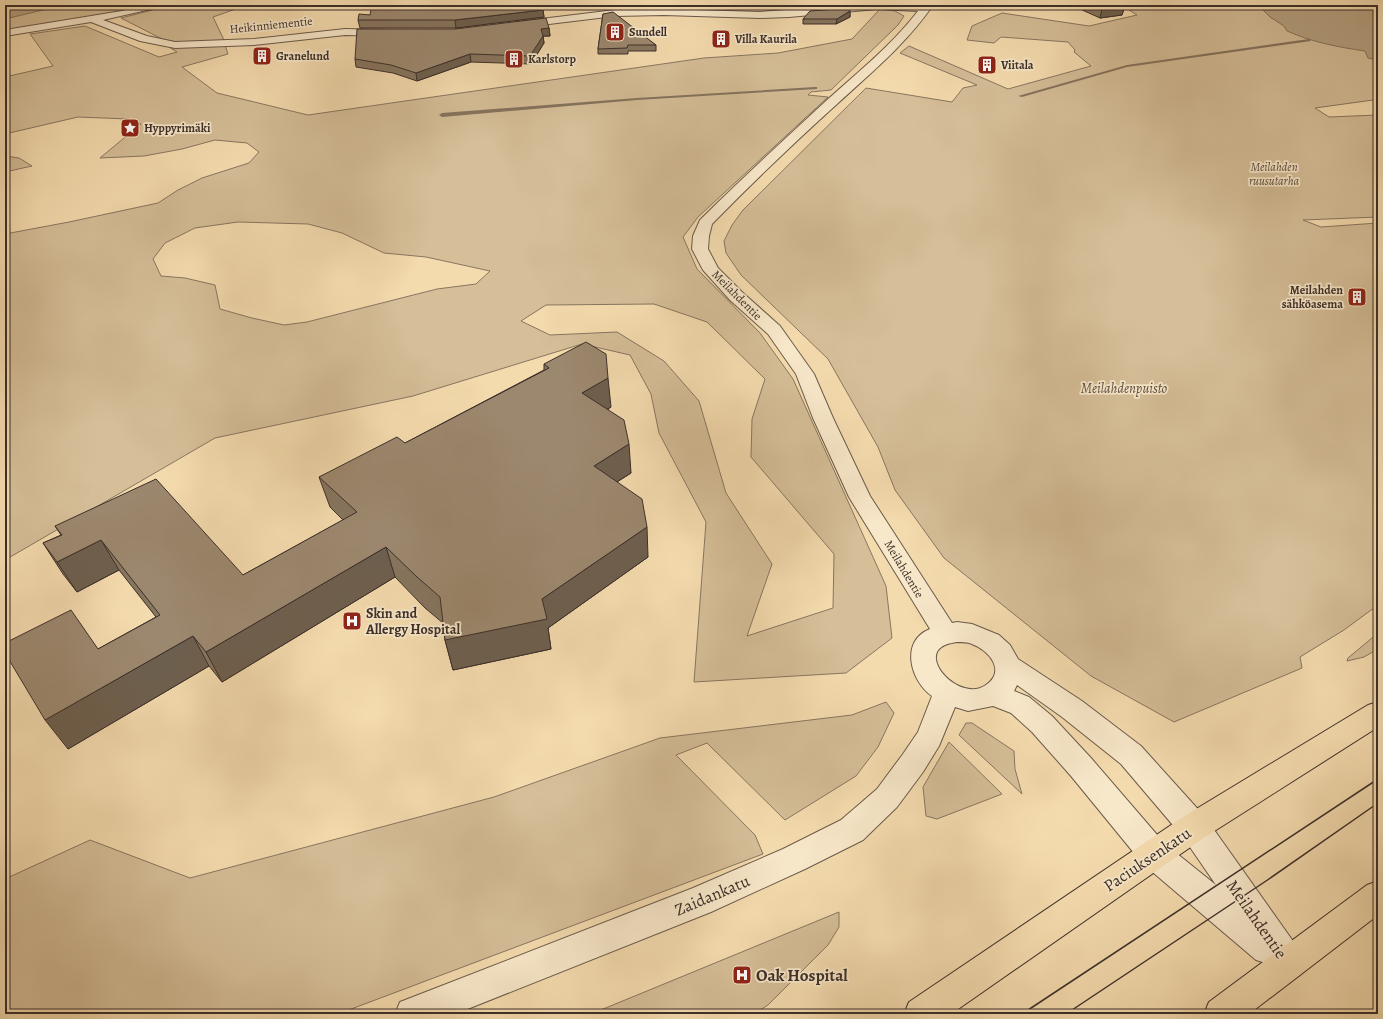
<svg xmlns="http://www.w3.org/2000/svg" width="1383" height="1019" font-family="Alegreya,serif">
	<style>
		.green { fill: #d5be98; stroke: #887661; fill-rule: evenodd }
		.water { fill: #b5a181; stroke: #85735e }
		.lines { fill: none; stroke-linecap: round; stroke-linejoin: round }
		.stream { fill: #85735e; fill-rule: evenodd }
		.street-casing { stroke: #6a5a4b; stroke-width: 2 }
		.primary-casing { stroke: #3c2f2a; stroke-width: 2 }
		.street { fill: #f8e8ca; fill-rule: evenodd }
		.primary { fill: #f4dbae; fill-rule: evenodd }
		.tram { stroke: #3c2f2a; stroke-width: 1.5 }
		.wall { fill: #86755f; stroke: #3c2f2a }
		.shaded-wall { fill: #6d5f4e; stroke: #3c2f2a }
		.building { fill: #9c886f; stroke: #3c2f2a }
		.labels { text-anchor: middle; stroke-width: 3.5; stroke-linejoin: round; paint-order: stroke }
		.far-street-label { font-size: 12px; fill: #3c2f2a; stroke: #f8e8ca }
		.far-poi-label { font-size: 12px; font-weight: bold; fill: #3c2f2a; stroke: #f8e8ca; text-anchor: start }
		.far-park-label { font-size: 12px; font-style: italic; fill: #5b4c40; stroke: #f8e8ca }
		.park-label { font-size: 14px; font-style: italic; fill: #5b4c40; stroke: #f8e8ca }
		.poi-label { font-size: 14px; font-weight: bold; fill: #3c2f2a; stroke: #f8e8ca; text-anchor: start }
		.near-street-label { font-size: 17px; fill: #3c2f2a; stroke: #f8e8ca }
		.near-poi-label { font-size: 17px; font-weight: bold; fill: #3c2f2a; stroke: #f8e8ca; text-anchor: start }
	</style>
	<rect width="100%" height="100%" fill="#f4dbae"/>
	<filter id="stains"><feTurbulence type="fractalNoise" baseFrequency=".005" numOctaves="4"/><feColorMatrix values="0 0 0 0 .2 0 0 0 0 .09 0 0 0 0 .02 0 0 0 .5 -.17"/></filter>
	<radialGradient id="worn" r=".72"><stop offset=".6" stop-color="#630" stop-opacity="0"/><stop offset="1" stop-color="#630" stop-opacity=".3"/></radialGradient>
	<g class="green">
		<path d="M5 5H143L124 12 5 31Z"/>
		<path d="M172 5H247L213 17 225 42 185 43 164 40 121 18Z"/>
		<path d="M625 5H707L706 8 626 9Z"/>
		<path d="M1121 5H1330L1378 27V105L1373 100 1315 108 1329 117 1378 115V217L1303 220 1321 227 1378 223V605L1344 630 1300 657 1302 668 1174 722 1091 676 944 558 895 490 878 447 828 359 741 275 726 253 724 241 732 225 743 210 866 88 952 102 963 88 977 85 900 53 909 46 1008 89 1091 66 1074 52 1075 50 1068 42 1001 37 994 43 967 40 972 26 1002 13 1089 26 1137 15Z"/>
		<path d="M880 9 895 11 904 16 898 25 831 90 811 92 808 95 828 97 698 217 683 237 697 269 760 333 793 379 886 586 892 638 846 673 694 682 706 522 659 433 651 394 630 355 582 344 413 396 215 438 5 560V234L69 222 158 203 178 190 202 178 249 163 259 152 247 143 215 140 182 149 144 156 100 158 141 124 128 119 78 117 5 134V77L53 66 30 34 85 26 159 57 177 52 169 47 225 45 228 54 182 67 217 93 308 115 704 58 778 53 852 39ZM238 222 308 224 342 233 384 253 426 257 490 271 476 284 437 289 307 322 284 325 252 318 220 309 215 285 185 278 161 276 153 259 165 243 195 228ZM654 304 707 322 765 379 752 419 751 457 834 554 833 608 747 636 772 564 726 493 699 401 664 361 617 332 550 335 521 321 546 305Z"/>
		<path d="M5 156 19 158 32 166 5 172Z"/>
		<path d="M1378 633V649L1364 657 1347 661 1348 658Z"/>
		<path d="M886 702 894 713 878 747 856 776 785 820 707 743 676 755 755 835 763 854 338 1014H5V879L90 840 190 878 494 797 660 738 852 715Z"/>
		<path d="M966 723H972L1014 751 1015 769 1022 794 959 735Z"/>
		<path d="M949 742 1002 794 937 819 926 816 923 787Z"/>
		<path d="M839 912V927L828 945 768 1005 754 1014H591Z"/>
	</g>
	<g class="water">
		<path d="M5 5H64L5 19Z"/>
		<path d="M1258 5H1378V60L1368 58 1365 51C1337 47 1312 42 1287 31L1284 26 1270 17Z"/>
	</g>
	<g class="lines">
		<g class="stream">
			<path d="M1309 39 1311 41 1127 67 1022 97 1018 96 1127 65Z"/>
			<path d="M815 87H817V89L637 100 442 117 439 115 442 113 637 98Z"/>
		</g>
		<defs>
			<g id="street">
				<path d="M146 5H162L160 7 103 20 147 36 175 42 254 39 345 29 386 30 391 33 386 36 345 35 254 45 175 48 140 41 91 22 5 36V30L122 11Z"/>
				<path d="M856 5H933C906 44 872 72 837 104 794 143 752 183 712 224L709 236 708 249 718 268 742 292 780 326 814 374 833 418 870 496 952 623 957 622 972 624 999 635 1010 645 1018 659 1082 701 1141 746 1205 817 1300 951 1305 963 1300 975 1288 980 1276 975 1269 964 1256 960 1143 864 1071 776 1032 732 1011 713 993 706 968 711 955 707 939 746 923 772 897 807 863 840 805 869 711 912 455 1014H395L400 1002 693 888 783 849 841 820 877 789 903 754 918 732 932 696C911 682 899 641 930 629L849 497 813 418 796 374 768 334 730 300 703 270 692 249 693 236 700 220C741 179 784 140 826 101 859 71 891 46 918 11L877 9 789 17 760 18 664 15 615 16 516 28 511 25 516 22 615 10 664 9 760 12ZM957 642C962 642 967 642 972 644 990 651 1006 671 986 685 960 703 917 657 945 645 949 643 953 643 957 642ZM1017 685 1062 717 1121 764 1183 837 1216 885 1165 844 1091 758 1052 716 1029 697 1014 691Z"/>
			</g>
			<g id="primary">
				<path d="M1378 702V727L1205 837 951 1014H904L909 1002 1183 817 1368 705Z"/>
				<path d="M1378 881V915L1249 1014H1204L1209 1002 1367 885Z"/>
			</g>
		</defs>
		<use href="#street" class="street-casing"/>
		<use href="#primary" class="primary-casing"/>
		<use href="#street" class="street"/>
		<use href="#primary" class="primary"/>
		<g class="tram">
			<path d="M1022 1014 1378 779"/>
			<path d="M1066 1014 1266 881 1378 803"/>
		</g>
	</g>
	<g class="wall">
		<path d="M766 5H794V8Z"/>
		<path d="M1071 5H1124L1125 6 1122 15 1100 18Z"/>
		<path d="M475 6 543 10 544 17 456 28H360L358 20 370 15Z"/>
		<path d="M850 11V17L836 24H803V19Z"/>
		<path d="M603 14 656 45V51H628V54H598V49Z"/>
		<path d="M549 28 550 36H543L544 43 531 64 471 62 417 81 393 73 356 67 355 59 455 29Z"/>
		<path d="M544 364 611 407 608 409 631 473 617 482 648 557 548 628 551 649 453 670 445 640 443 623 425 608 395 577 222 682 209 666 68 749 98 649 156 617 119 570 77 592 63 574 43 543 61 535 55 526 243 575 343 520 330 507 319 477 405 443 544 370Z"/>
	</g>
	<g class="shaded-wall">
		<path d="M820 5H835L820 6Z"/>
		<path d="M1125 6 1122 15 1100 18 1102 9Z"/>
		<path d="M543 10 544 17 456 28 455 20Z"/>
		<path d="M850 11V17L836 24 837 19Z"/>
		<path d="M549 28 550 36H543L544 43 531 64 530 56 541 29Z"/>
		<path d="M470 54 471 62 417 81 416 73Z"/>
		<path d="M608 378 611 407 585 422 582 393Z"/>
		<path d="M629 444 631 473 596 495 594 466Z"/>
		<path d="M647 527 648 557 548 628 551 649 453 670 445 640 542 599Z"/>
		<path d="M101 540 119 570 77 592 57 562Z"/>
		<path d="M386 547 395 577 222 682 206 652Z"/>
		<path d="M193 636 209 666 68 749 45 720Z"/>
	</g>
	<g class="building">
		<path d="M385 5H465L475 6 477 5H541L543 10 455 20H358L359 14 370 15 371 9 379 8Z"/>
		<path d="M1094 5H1124L1125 6 1102 9Z"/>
		<path d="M849 8 850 11 837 19H803L810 11Z"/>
		<path d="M613 12 656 45H628L627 48 598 49 603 14Z"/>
		<path d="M546 18 549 28 541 29 543 36 530 56 470 54 416 73 391 65 355 59 357 29H455Z"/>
		<path d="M586 342 606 354 608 378 582 393 624 420 629 444 594 466 642 499 647 527 542 599 547 619 445 640 440 597 417 577 386 547 206 652 193 636 45 720 5 653V643L71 610 98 649 160 615 101 540 57 562 43 543 62 535 55 526 156 479 243 575 357 512 319 477 397 437 405 443 549 368 544 364Z"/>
	</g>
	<defs>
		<symbol id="building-square" viewBox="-11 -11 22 22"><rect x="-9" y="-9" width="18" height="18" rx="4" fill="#8f2418" stroke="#f8e8ca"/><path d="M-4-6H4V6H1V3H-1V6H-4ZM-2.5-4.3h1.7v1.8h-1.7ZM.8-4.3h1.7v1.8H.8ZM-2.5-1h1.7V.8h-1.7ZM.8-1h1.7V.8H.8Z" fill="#fff"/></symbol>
		<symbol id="sight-square" viewBox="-11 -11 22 22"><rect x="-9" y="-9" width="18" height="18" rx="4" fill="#8f2418" stroke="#f8e8ca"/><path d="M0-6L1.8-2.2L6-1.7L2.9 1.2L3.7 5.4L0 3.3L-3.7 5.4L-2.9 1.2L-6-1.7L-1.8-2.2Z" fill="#fff"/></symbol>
		<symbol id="hospital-square" viewBox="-11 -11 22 22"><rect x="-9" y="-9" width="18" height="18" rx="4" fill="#8f2418" stroke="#f8e8ca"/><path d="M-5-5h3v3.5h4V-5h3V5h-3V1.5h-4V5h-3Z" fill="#fff"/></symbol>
	</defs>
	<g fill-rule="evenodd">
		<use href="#building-square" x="604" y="21" width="22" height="22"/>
		<use href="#building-square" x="710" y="28" width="22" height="22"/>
		<use href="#building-square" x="251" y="45" width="22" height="22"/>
		<use href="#building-square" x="503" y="48" width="22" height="22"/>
		<use href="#building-square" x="976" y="54" width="22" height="22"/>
		<use href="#sight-square" x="119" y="117" width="22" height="22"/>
		<use href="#building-square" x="1346" y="286" width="22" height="22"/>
		<use href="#hospital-square" x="341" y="610" width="22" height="22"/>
		<use href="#hospital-square" x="731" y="964" width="22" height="22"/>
	</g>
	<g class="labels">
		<g class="far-street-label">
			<text transform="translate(271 25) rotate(-6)" y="4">Heikinniementie</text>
			<text transform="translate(737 295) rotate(45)" y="4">Meilahdentie</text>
			<text transform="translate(904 569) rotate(59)" y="4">Meilahdentie</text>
		</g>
		<g class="far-poi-label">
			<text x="629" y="36">Sundell</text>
			<text x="735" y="43">Villa Kaurila</text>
			<text x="276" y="60">Granelund</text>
			<text x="528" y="63">Karlstorp</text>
			<text x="1001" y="69">Viitala</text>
			<text x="144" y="132">Hyppyrimäki</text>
			<text x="1343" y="294" text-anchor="end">Meilahden<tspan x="1343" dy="14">sähköasema</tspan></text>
		</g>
		<g class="far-park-label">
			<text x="1274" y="171">Meilahden<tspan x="1274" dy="14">ruusutarha</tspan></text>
		</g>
		<g class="park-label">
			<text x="1124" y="393">Meilahdenpuisto</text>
		</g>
		<g class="poi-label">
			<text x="366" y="618">Skin and<tspan x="366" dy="16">Allergy Hospital</tspan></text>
		</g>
		<g class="near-street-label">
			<text transform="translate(1147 859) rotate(-34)" y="6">Paciuksenkatu</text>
			<text transform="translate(712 895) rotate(-23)" y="6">Zaidankatu</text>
			<text transform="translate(1257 919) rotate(55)" y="6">Meilahdentie</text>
		</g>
		<g class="near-poi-label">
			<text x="756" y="981">Oak Hospital</text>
		</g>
	</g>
	<rect width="1383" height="1019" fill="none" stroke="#f4dbae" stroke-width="20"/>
	<rect x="6" y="6" width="1371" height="1007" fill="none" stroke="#3c2f2a" stroke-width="2"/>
	<rect x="10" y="10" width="1363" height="999" fill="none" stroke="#3c2f2a"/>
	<rect width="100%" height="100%" filter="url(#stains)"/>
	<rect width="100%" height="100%" fill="url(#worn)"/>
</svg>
